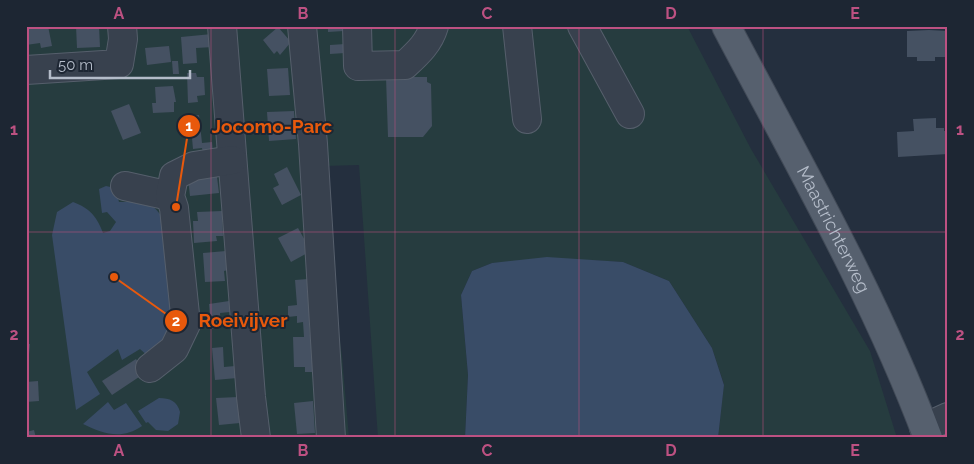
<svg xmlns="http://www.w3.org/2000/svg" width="974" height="464" font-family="Raleway,sans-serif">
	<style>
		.green { fill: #263c3f }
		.water { fill: #394c67 }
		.building { fill: #455162 }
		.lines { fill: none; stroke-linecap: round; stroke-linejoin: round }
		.minor-casing { stroke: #565f6c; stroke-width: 30 }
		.major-casing { stroke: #414a57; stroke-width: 30 }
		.minor { stroke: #38414e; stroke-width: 28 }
		.major { stroke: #56606e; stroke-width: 28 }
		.grid { fill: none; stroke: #bd5182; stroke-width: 1; stroke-opacity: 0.55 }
		.labels { text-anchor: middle; stroke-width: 4; stroke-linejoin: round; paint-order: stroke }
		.street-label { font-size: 18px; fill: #b4bcc9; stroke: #1d2633 }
		.leader { fill: none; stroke: #e8590c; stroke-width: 2 }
		.callout-dot { fill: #e8590c; stroke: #1d2633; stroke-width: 2 }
		.mark-label { font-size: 15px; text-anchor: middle; font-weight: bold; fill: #fff }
		.callout-label { font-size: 19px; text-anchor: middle; font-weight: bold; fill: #e8590c; stroke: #1d2633; stroke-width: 4; stroke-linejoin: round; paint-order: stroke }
		.neatline { fill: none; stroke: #bd5182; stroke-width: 2 }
		.grid-label { font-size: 16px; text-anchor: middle; font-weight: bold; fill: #bd5182 }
	</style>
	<rect width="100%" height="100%" fill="#242f3e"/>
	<path class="green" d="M26 26H687L751 149 870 351 897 438H718L724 384 712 348 669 281 623 262 585 260 492 263 472 271 461 295 468 375 465 438H378L359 165 325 166 327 249 342 356 349 438H26Z"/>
	<g class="water">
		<path d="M106 186 115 188 119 202C144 202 153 199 166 224L174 319 167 340 150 358 140 349 122 360 118 349 87 372 100 394 76 410 52 235 57 212 73 202C90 208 97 217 103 233L110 231 116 222 107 212 102 213 99 189Z"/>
		<path d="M547 257 623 262 669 281 712 348 724 385 718 438H465L468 375 461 295 472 271 492 263Z"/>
		<path d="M159 398C170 398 177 401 180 412L178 424 168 431 156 430 148 422 146 423 138 411Z"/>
		<path d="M108 402 114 410 126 403 142 426C122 440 103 434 83 424Z"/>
	</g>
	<g class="building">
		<path d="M48 26 52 46 41 48 40 43 26 45V27Z"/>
		<path d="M76 26H99L100 47 77 48Z"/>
		<path d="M328 26H344V31L328 32Z"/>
		<path d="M278 27 291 42 280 55 277 51 274 54 263 40Z"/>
		<path d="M929 30 948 31V57H935V61H917V57H907V31Z"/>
		<path d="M212 34 213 47 196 48 197 63 183 64 181 37Z"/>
		<path d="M345 44V53L330 54V45Z"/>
		<path d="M169 46 171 62 147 65 145 48Z"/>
		<path d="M172 61H178L179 74H173Z"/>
		<path d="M288 68 290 95 269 96 267 69Z"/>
		<path d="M187 73H196L197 77H204L205 95 197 96 198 102 188 103Z"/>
		<path d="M386 77H427V82L431 84 432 126 423 137H388Z"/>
		<path d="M173 86 176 102H174V112L153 113 152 103H156L155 87Z"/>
		<path d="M129 104 141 133 123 140 111 111Z"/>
		<path d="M294 111 296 139 269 141 267 112Z"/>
		<path d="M199 115 202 143 212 142 213 153H203L202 148 193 149 190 116Z"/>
		<path d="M936 118V128H944V131H948V154L898 157 897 132 914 131 913 119Z"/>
		<path d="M287 167 301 195 282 205 273 188 279 185 274 174Z"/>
		<path d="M217 177 219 193 190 196 188 179Z"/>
		<path d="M222 211 223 236H216L217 241 194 243 193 221H198L197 212Z"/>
		<path d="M298 228 311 251 291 262 278 238Z"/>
		<path d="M226 251 228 270 224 271 225 281 205 282 203 253Z"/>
		<path d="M308 279 312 321H309L310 336H313L315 372H305V367H294L293 337H304L303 322 297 323V316L288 317V306L297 305 295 280Z"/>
		<path d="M229 301 230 312 220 313 221 328 211 329 209 304Z"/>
		<path d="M26 344H30L28 364H26Z"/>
		<path d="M223 347 224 367 235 366 237 378 215 380 212 348Z"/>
		<path d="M136 359 145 373 112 395 102 381Z"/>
		<path d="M38 381 39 401 26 402V382Z"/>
		<path d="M238 397 240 423 219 425 216 398Z"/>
		<path d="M313 401 315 433 297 434 294 403Z"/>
		<path d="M34 430 36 438H26V432Z"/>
	</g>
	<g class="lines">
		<defs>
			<g id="minor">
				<path d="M222 26 251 397 256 438"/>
				<path d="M302 26 313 144 331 438"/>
				<path d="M357 26 358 66 405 65C418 53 429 43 434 26"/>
				<path d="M517 26 527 119"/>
				<path d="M582 26 630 114"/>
				<path d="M26 70 119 64 123 39 122 26"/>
				<path d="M125 186 170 196"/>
				<path d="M150 368 174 349 186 324 174 208 170 196 174 176 194 166 232 160"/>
				<path d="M924 428 948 417"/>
			</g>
			<g id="major">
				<path id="s1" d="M726 26C797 161 874 294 928 438"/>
			</g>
		</defs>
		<use href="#minor" class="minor-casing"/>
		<use href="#major" class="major-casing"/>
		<use href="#minor" class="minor"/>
		<use href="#major" class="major"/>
	</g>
	<path class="grid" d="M211 26V438M395 26V438M579 26V438M763 26V438M26 232H948"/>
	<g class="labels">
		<g class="street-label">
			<text dy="6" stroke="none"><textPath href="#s1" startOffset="230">Maastrichterweg</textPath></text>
		</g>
	</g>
	<path class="leader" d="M176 207L189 126M114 277L176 321"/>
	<g class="callout-dot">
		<circle cx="176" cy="207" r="5"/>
		<circle cx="114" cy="277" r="5"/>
		<circle cx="189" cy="126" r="12"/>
		<circle cx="176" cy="321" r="12"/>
	</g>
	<g class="mark-label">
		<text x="189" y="131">1</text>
		<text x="176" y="326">2</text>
	</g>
	<g class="callout-label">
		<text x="272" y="133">Jocomo-Parc</text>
		<text x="243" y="327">Roeivijver</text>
	</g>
	<rect width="974" height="464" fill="none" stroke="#1d2633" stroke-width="55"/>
	<path d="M50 70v8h140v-8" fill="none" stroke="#b4bcc9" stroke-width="2.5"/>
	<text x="58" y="70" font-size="15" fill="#b4bcc9" stroke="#1d2633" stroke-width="4" paint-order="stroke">50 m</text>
	<rect x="28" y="28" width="918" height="408" class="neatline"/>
	<g class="grid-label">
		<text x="119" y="19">A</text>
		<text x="303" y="19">B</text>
		<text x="487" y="19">C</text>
		<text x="671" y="19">D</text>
		<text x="855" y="19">E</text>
		<text x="14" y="135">1</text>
		<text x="960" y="135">1</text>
		<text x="14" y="340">2</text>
		<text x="960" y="340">2</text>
		<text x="119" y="456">A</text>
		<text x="303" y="456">B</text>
		<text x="487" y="456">C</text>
		<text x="671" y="456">D</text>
		<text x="855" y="456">E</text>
	</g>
</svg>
